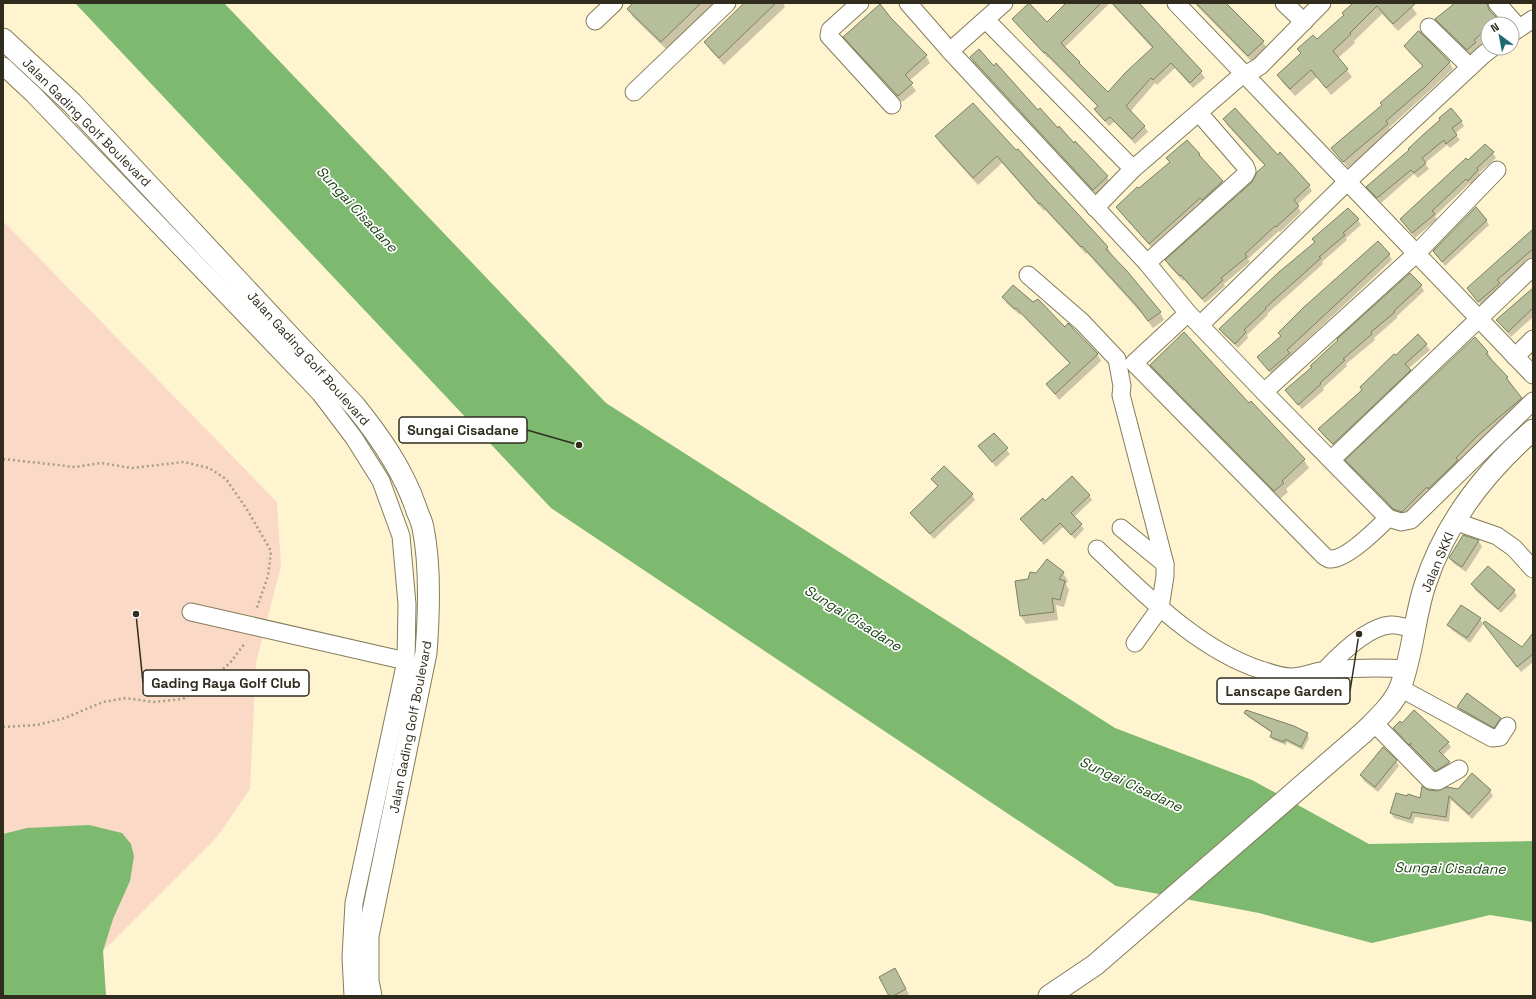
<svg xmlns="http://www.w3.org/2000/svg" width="1536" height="999" font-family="'Space Grotesk',sans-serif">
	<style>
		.green { fill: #fad9c6 }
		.water { fill: #7eb970 }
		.shadow { fill: #0003 }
		.building { fill: #b6be9b; stroke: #7b8361 }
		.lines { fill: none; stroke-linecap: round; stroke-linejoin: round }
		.minor-casing { stroke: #847c5a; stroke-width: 19 }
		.major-casing { stroke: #847c5a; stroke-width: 23 }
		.path { stroke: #a49e83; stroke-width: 2.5; stroke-dasharray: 2 3; stroke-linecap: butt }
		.minor { stroke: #fff; stroke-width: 17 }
		.major { stroke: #fff; stroke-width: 21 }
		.labels { text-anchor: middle; stroke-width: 3.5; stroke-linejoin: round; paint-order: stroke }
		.street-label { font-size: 13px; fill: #302d1f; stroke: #fff }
		.water-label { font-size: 14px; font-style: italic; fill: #1c4312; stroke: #fff }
		.leader { fill: none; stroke: #302d1f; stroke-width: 1.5 }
		.callout-dot { fill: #302d1f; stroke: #fff; stroke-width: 1.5 }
		.callout { fill: #fff; stroke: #302d1f; stroke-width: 1.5 }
		.callout-label { font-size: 14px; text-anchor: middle; font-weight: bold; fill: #302d1f }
	</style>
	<rect width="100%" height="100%" fill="#fef5d0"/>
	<path class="green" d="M3 221 277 502 281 566 256 663 250 789 217 837 103 951 106 996H3Z"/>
	<g class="water">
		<path d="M75 3H224L606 403 1115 728 1252 780 1369 844 1533 841V922L1490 915 1372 943 1259 913 1116 886 551 508Z"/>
		<path d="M89 825 122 833 131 844 134 856 130 881 113 919 103 951 106 996H3V834L27 828Z"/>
	</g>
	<g class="shadow">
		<path d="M634 3H714L667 50 633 17 628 9Z"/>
		<path d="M746 3H783L785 7 724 65 710 50 705 42Z"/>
		<path d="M1068 3H1110L1064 48 1108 93 1153 49 1111 3H1137L1201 72 1205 78 1193 88 1175 68 1157 85 1155 83 1130 112 1144 126 1148 132 1135 144 1114 122 1109 126 1099 115 1096 109 1098 107 1049 58H1048L1017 25 1014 19 1047 23Z"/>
		<path d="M1194 3H1225L1263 42 1268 50 1254 64Z"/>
		<path d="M1355 3H1409L1417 14 1398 31 1382 14 1354 41 1355 43 1338 58 1352 77 1331 95 1317 77 1295 96 1283 83 1278 75 1301 54 1298 49 1317 40 1345 15Z"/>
		<path d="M1457 3H1485L1500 24H1488V39L1478 48 1479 50 1471 56 1441 27 1437 20Z"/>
		<path d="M890 19 926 56 930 63 909 81 916 91 902 102 849 44 845 37Z"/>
		<path d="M1420 33 1450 63 1453 69 1389 128 1391 131 1348 168 1333 148 1382 106 1381 103 1423 67 1409 52 1405 46Z"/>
		<path d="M971 58 1038 111 1074 144 1107 177 1110 182 1096 194 974 63Z"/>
		<path d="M1224 119 1278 156 1309 186 1312 191 1297 205 1301 212 1280 232 1279 231 1248 259 1250 262 1224 284 1225 286 1205 303 1184 280 1183 281 1169 266 1166 261 1252 183 1265 166 1227 125Z"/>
		<path d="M1441 121H1461L1464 126 1455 134 1460 140 1450 148 1447 145 1425 163 1429 169 1418 178 1414 174 1381 203 1368 187 1410 150Z"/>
		<path d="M937 137 1016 152 1100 239 1108 248 1112 255 1111 256 1160 312 1164 320 1153 328 1142 314 1087 253 1086 254 1045 210 1044 211 1002 163 978 185 941 144Z"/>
		<path d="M1493 153 1496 158 1479 173 1481 175 1471 185 1470 183 1435 216 1437 219 1415 238 1401 219 1468 161Z"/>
		<path d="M1199 155 1226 187 1153 249 1120 212 1117 207 1170 163 1168 158Z"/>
		<path d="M1358 220 1361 225 1346 238 1347 240 1322 262 1323 264 1267 314 1268 315 1247 335 1248 338 1238 348 1223 334 1220 329 1315 243 1314 240Z"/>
		<path d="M1486 220 1489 225 1445 266 1434 251Z"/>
		<path d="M1533 230V256L1500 285 1502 289 1482 306 1468 289Z"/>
		<path d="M1389 254 1392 260 1290 356 1292 359 1273 376 1258 357Z"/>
		<path d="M1421 286 1424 291 1397 316V318L1374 338 1375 340 1346 364 1347 366 1323 388 1324 390 1302 409 1286 390 1313 368Z"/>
		<path d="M1533 289V317L1511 337 1497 321Z"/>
		<path d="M1004 297 1065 328 1097 354 1101 361 1059 400 1047 384 1070 364 1021 314 1020 315 1007 304Z"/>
		<path d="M1418 335 1430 350 1408 369 1413 376 1336 449 1322 434 1319 429 1363 391 1396 356Z"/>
		<path d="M1475 338 1488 353 1492 359 1491 360 1507 377 1525 405 1406 518 1398 516 1350 467 1346 460Z"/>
		<path d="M1152 366 1249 404 1304 460 1309 468 1286 489 1288 492 1280 499 1156 374Z"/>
		<path d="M994 434 1010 454 996 467 980 447Z"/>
		<path d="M933 479 972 495 975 500 934 539 914 518 911 513 938 487Z"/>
		<path d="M1089 495 1092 500 1074 517 1084 529 1075 539 1063 527 1044 545 1025 524 1022 519 1045 502Z"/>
		<path d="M1464 536 1479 541 1482 547 1466 572 1453 563 1450 558Z"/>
		<path d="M1063 573 1068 581 1066 584 1069 590 1064 607 1056 605 1058 620 1026 624 1021 616 1017 582 1029 580 1037 574Z"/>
		<path d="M1472 584 1514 591 1517 596 1501 613 1475 590Z"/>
		<path d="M1480 619 1483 624 1485 622 1522 648 1533 644V662L1521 672 1484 623 1470 643 1452 630 1449 625Z"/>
		<path d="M1467 695 1500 719 1504 724 1497 732 1461 712 1458 707Z"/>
		<path d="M1246 713 1307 734 1309 738 1303 750 1287 742 1286 745 1273 740 1271 737 1272 733 1248 717Z"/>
		<path d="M1394 728 1448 743 1451 747 1442 756 1452 767 1438 775 1397 733Z"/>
		<path d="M1396 761 1399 766 1378 792 1364 781 1361 775Z"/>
		<path d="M1472 775 1490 791 1493 796 1472 819 1451 800 1449 822 1415 817 1413 824 1394 818 1391 813 1421 799 1428 791 1437 792 1458 790Z"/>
		<path d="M895 970 909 994 906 996H891Z"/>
	</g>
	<g class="building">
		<path d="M633 3H701L661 42 627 9Z"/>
		<path d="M744 3H776L719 58 704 42Z"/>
		<path d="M1029 3 1047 22 1066 3H1101L1061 43 1080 62 1079 63 1108 92 1125 73 1153 47 1112 3H1139L1202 71 1190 83 1171 63 1153 80 1151 78 1126 106 1145 126 1132 139 1110 117 1105 121 1094 109 1098 106 1045 52 1044 53 1012 19Z"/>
		<path d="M1196 3H1226L1264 41 1248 56Z"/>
		<path d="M1353 3H1416L1393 24 1377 6 1350 33 1351 34 1333 51 1348 69 1326 88 1311 70 1290 89 1277 75 1301 53 1297 49 1313 35 1317 39 1344 15 1342 13Z"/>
		<path d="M1455 3H1487L1489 10 1498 19 1493 24H1488V28L1474 40 1476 42 1467 50 1435 19Z"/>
		<path d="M880 4 891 18 927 55 905 75 913 83 898 96 843 37Z"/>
		<path d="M1418 31 1420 32 1450 62 1424 88 1386 121 1388 124 1343 162 1331 148 1382 105 1380 103 1423 66 1404 46Z"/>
		<path d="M979 49 994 66 996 63 1038 110 1040 108 1058 128 1059 126 1074 143 1075 141 1108 176 1093 190 970 57Z"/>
		<path d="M973 103 1016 150 1018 149 1100 238 1108 247 1106 249 1127 271 1161 312 1148 321 1137 306 1082 246 1081 247 1040 203 1039 204 997 156 973 178 935 136Z"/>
		<path d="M1235 108 1278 155 1280 152 1310 185 1294 200 1299 206 1276 227 1275 226 1245 254 1247 257 1221 278 1223 280 1202 299 1181 275 1180 276 1165 260 1252 182 1257 172 1265 165 1223 119Z"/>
		<path d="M1451 108 1462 121 1452 128 1457 135 1446 144 1444 140 1422 158 1426 163 1414 173 1411 170 1377 198 1366 187 1409 150 1408 149 1424 134 1440 120 1439 118Z"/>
		<path d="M1187 140 1200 154 1199 155 1223 181 1202 200 1200 198 1149 244 1116 207 1137 187 1139 188 1170 162 1166 158Z"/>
		<path d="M1485 144 1494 152 1477 168 1478 170 1468 181 1466 179 1432 211 1435 214 1412 233 1400 219 1466 158 1468 160Z"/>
		<path d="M1476 207 1487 220 1442 262 1433 251Z"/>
		<path d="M1348 208 1359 219 1343 233 1345 235 1319 257 1321 258 1265 308 1266 309 1244 330 1246 332 1235 344 1219 329 1279 272 1315 242 1312 239Z"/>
		<path d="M1533 229V249L1497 280 1500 283 1478 302 1467 288Z"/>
		<path d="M1378 241 1390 254 1287 350 1290 353 1269 371 1257 357 1281 336 1278 333 1304 307Z"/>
		<path d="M1410 273 1422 285 1394 311 1395 312 1371 332 1372 334 1343 359 1345 360 1320 383 1321 384 1298 405 1285 390 1312 367 1310 366 1338 340 1337 339Z"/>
		<path d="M1013 285 1033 302 1038 299 1065 327 1068 323 1098 354 1055 394 1046 384 1070 363 1016 308 1015 309 1002 297Z"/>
		<path d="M1533 288V308L1508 332 1496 320Z"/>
		<path d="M1184 332 1249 403 1251 401 1305 459 1282 481 1284 483 1274 491 1150 365Z"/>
		<path d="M1418 334 1427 344 1405 364 1411 370 1333 444 1318 429 1362 390 1360 387 1394 354 1396 355Z"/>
		<path d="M1475 337 1488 352 1486 354 1508 377 1506 378 1522 398 1477 436 1456 458 1458 460 1428 489 1427 487 1402 512 1393 509 1386 501 1345 460Z"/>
		<path d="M994 433 1008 448 992 462 978 446Z"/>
		<path d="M944 466 973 494 930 534 910 513 938 486 931 479Z"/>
		<path d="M1072 476 1090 495 1071 513 1082 524 1071 535 1060 523 1041 541 1020 519 1043 498 1045 501Z"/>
		<path d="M1463 535 1479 540 1462 567 1449 558Z"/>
		<path d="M1047 559 1064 572 1059 579 1065 581 1060 600 1052 598 1054 612 1020 616 1015 581 1028 579 1030 572 1036 573Z"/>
		<path d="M1488 566 1515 590 1498 609 1471 584Z"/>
		<path d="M1461 605 1481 618 1467 638 1447 625Z"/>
		<path d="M1485 621 1522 647 1533 633V654L1517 667 1483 623Z"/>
		<path d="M1467 693 1501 718 1494 728 1457 707Z"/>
		<path d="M1246 710 1294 726 1308 733 1301 747 1285 739 1284 742 1270 737 1272 732 1244 713Z"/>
		<path d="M1414 710 1449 742 1439 751 1450 762 1436 771 1410 745 1411 743 1409 745 1393 728 1400 721 1402 723Z"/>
		<path d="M1383 747 1397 760 1375 787 1360 775Z"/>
		<path d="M1472 773 1491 790 1469 814 1449 796 1446 817 1412 812 1410 819 1390 813 1396 793 1407 796 1408 794 1420 798 1422 786 1428 790 1437 791 1447 787 1458 789Z"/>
		<path d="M895 968 906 989 893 996H889L879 977Z"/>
	</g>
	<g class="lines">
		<defs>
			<g id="minor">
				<path d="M860 3 830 30 829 36 892 105"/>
				<path d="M908 3 950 51 1147 263 1188 313 1264 392 1388 518C1377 529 1345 561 1329 559 1327 558 1325 557 1324 556L1134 363 1188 313"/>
				<path d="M1176 3 1533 375"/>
				<path d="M1284 3 1304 22"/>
				<path d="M1497 3 1519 28"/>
				<path d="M986 20 1133 169"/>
				<path d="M595 21 614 3"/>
				<path d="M1429 27 1470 67"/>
				<path d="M1512 33 1533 19"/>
				<path d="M950 51 1004 3"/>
				<path d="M3 66 33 94 320 393 354 438 381 481 401 536 407 604 406 661 354 903 351 957 353 996"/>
				<path d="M634 92 727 3"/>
				<path d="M1095 208 1133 169 1243 74 1252 71 1260 66 1322 3"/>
				<path d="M1147 263 1245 175 1247 171 1245 166 1199 113"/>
				<path d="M1028 275 1082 322 1117 359 1122 386 1121 395 1165 564V576L1160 608 1135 643"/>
				<path d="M1200 325 1347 182 1483 55 1492 48"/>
				<path d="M1515 357 1533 339"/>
				<path d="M1264 392 1416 254 1497 170"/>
				<path d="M1331 460 1533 267"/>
				<path d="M1388 518 1401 522 1411 520 1533 401"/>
				<path d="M1454 521 1497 536 1514 548 1533 569"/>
				<path d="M1121 528 1165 564"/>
				<path d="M1097 549C1145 594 1197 649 1261 670 1271 673 1281 677 1291 677 1303 677 1315 671 1327 670 1353 668 1379 667 1405 669"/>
				<path d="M191 612 406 661"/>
				<path d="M1325 670C1340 654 1367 627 1390 625 1398 624 1407 628 1415 630"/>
				<path d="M1400 688 1492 738 1500 737 1507 726"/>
				<path d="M1374 723 1430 780 1438 781 1459 769"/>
			</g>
			<g id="major">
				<path d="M3 39 72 103 355 406C380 437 403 470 416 508 418 515 422 521 423 528 431 567 429 614 426 653L368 936V981L371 996"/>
				<path d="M1049 996 1095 965 1364 732C1377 719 1393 705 1400 688 1413 655 1414 618 1425 585 1445 523 1485 472 1533 430"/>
			</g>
		</defs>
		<use href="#minor" class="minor-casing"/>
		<use href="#major" class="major-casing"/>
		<g class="path">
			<path d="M3 459 75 467 101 463 132 468 184 462 209 468 226 479 248 511 271 551 268 576 256 610"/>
			<path d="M3 727 37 725 65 718 103 702 126 698 153 702 183 699 207 683 230 663 245 643"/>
		</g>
		<use href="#minor" class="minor"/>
		<use href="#major" class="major"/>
	</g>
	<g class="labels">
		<g class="street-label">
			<text transform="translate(87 122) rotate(45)" y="5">Jalan Gading Golf Boulevard</text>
			<text transform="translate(309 358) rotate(48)" y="5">Jalan Gading Golf Boulevard</text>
			<text transform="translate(1437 562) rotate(-67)" y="5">Jalan SKKI</text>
			<text transform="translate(410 727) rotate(-79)" y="5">Jalan Gading Golf Boulevard</text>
		</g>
		<g class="water-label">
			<text transform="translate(357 209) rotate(47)" y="5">Sungai Cisadane</text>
			<text transform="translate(853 618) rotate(32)" y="5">Sungai Cisadane</text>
			<text transform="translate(1131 784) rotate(25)" y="5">Sungai Cisadane</text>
			<text transform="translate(1450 868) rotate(1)" y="5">Sungai Cisadane</text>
		</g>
	</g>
	<path class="leader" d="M579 445L527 430M136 614L143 683M1359 634L1350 691"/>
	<g class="callout-dot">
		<circle cx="579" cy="445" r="4"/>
		<circle cx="136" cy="614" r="4"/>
		<circle cx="1359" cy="634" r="4"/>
	</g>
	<g class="callout">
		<rect x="399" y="417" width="128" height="26" rx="4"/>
		<rect x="143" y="670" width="166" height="26" rx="4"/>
		<rect x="1217" y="678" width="133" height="26" rx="4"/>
	</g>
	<g class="callout-label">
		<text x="463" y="435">Sungai Cisadane</text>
		<text x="226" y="688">Gading Raya Golf Club</text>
		<text x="1284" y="696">Lanscape Garden</text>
	</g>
	<rect width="1536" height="999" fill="none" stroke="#302d1f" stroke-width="8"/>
	<g transform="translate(1500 36) rotate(328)"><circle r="19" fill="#ffffff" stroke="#acaba5"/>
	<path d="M0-3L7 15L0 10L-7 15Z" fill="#1d6871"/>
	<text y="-6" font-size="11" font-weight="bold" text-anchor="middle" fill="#302d1f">N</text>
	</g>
</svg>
